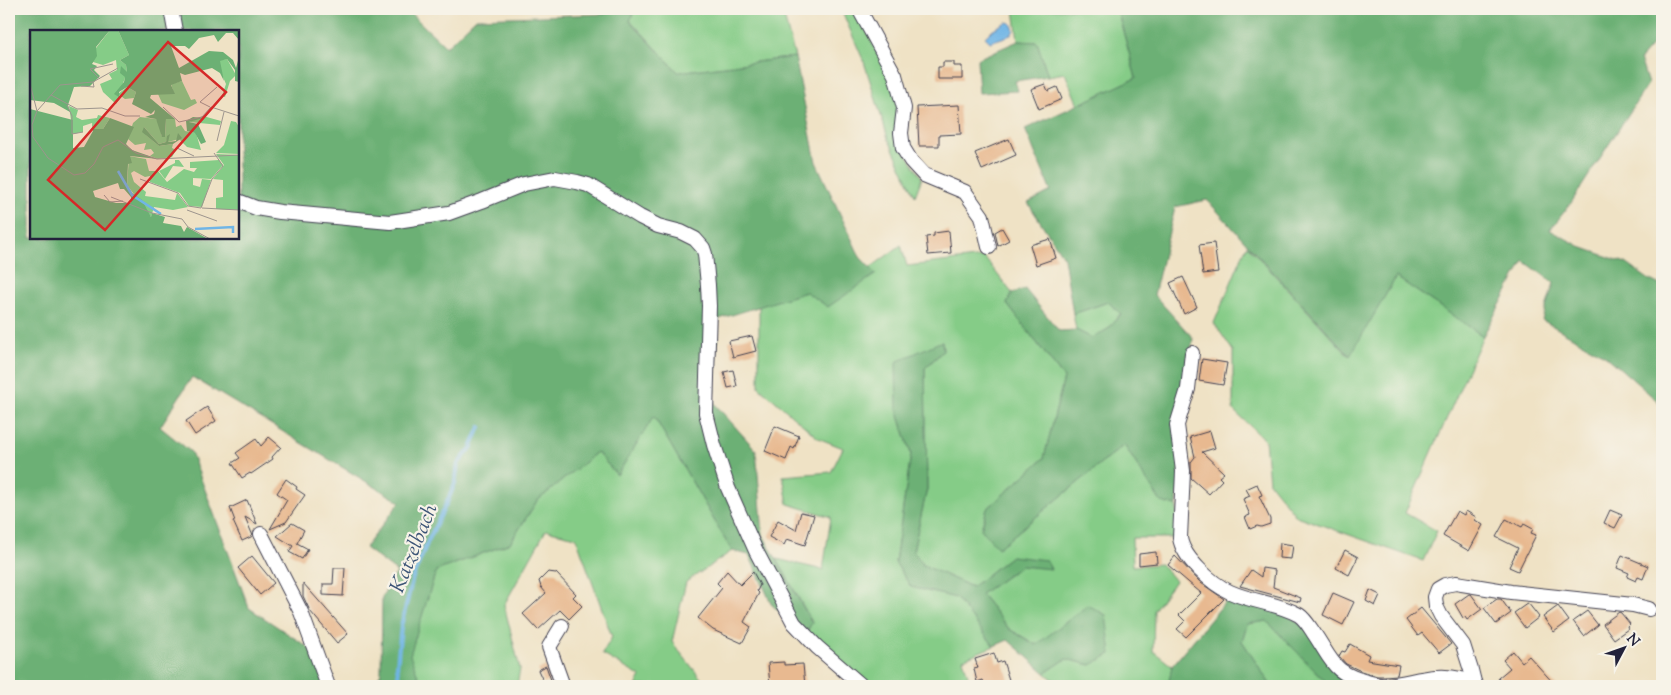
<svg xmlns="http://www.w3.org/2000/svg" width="1671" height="695" font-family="'Sorts Mill Goudy',serif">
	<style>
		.green { fill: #85cc87; stroke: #547761 }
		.forest { fill: #6cb074; stroke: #476958; fill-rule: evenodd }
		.water { fill: #70b5e6; stroke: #496c90 }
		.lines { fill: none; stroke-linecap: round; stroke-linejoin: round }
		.stream { stroke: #70b5e6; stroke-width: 4 }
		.building { fill: #e8b990 }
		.street-casing { stroke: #413f50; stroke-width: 16 }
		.street { stroke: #fff; stroke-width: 14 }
		.labels { text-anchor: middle; stroke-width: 4.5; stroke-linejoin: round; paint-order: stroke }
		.water-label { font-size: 21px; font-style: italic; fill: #3d5577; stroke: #f7f3e8 }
		.inset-river { fill: none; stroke: #70b5e6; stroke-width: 2.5 }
		.inset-road { fill: none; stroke: #9d958e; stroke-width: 1 }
		.view { fill: #d62828; fill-opacity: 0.15; stroke: #d62828; stroke-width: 2.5 }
		.inset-edge { fill: none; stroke: #22223b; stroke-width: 2.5 }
	</style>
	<rect width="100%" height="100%" fill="#f7f3e8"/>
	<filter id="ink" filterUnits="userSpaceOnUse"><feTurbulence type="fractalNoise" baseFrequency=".02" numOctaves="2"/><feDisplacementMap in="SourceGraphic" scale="10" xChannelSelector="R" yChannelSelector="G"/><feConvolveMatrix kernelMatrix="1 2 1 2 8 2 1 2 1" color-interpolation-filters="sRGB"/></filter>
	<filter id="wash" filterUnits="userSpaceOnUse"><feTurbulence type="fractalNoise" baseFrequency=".0096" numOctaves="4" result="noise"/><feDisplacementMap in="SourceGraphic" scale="20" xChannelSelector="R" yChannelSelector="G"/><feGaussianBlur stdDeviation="1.12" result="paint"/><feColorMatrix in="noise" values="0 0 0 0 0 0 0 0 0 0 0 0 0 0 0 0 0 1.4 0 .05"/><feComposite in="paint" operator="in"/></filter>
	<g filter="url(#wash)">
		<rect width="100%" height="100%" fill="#efe2c5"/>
		<g class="green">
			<path d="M635 9H781L783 13 795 57 678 72 630 20Z"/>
			<path d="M841 9H855L892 79 900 110 897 138 922 178 915 196 888 138 864 62Z"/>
			<path d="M1014 9H1117L1136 78 1078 105 1065 73 1048 76 1037 42 1018 41Z"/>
			<path d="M901 245 907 266 984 257 1012 293 1007 304 1064 378 1044 458 987 509 981 529 998 548 1124 445 1161 502 1177 506 1176 538H1132L1133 566 1161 564 1175 581 1154 610 1153 651 1172 666 1168 686H1061L1045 673 1066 659 1091 665 1037 645 1009 629 981 594 1021 566 1050 568 1011 556 972 587 923 565 913 551 927 489 925 368 943 351 942 341 897 409 911 454 895 562 911 587 956 598 994 646 963 659 971 686H867L806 634 812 622 777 559 823 570 831 517 788 504 783 476 831 472 843 448 818 438 759 387V306L806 292 876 274 870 268Z"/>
			<path d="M1247 245 1349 356 1396 277 1483 336 1405 513 1437 531 1423 561 1296 516 1269 482 1265 440 1233 410V351L1214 323Z"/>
			<path d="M1108 302 1121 313 1108 329 1092 338 1076 330 1073 314Z"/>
			<path d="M654 416 732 551 686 582 672 642 707 686H636L641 677 602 654 612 637 576 537 546 530 504 605 520 669 517 686H422L409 655 436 571 510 543 537 501 597 452 617 475Z"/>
			<path d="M1267 621 1330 686H1274L1270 684 1242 641 1247 624Z"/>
		</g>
		<g class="forest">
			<path d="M9 9H406L446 47 476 18 605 14 608 9H635L630 21 678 72 795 57 816 162 860 257 876 274 828 307 806 292 719 319 713 402 756 450 763 535 812 623 805 634 772 605 749 555 732 551 654 416 617 475 597 452 537 501 510 543 436 571 410 655 422 686H372L381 673 382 597 397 572 365 548 400 502 192 377 160 427 191 452 249 608 323 657 334 686H9ZM31 31H238V238H31Z"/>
			<path d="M1117 9H1662V48L1656 41 1640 59 1648 84 1571 203 1550 230 1583 248 1626 263 1648 279 1662 286V405L1606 356 1542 320 1554 283 1524 261 1483 336 1396 277 1350 356 1207 200 1175 207 1154 295 1193 338 1185 390 1177 506 1161 502 1124 445 998 548 981 529 987 509 1044 458 1064 378 1007 304 1012 293 1025 289 1059 331 1076 330 1092 338 1108 329 1121 314 1108 302 1073 314 1064 258 1028 203 1051 191 1025 129 1136 78Z"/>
			<path d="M1018 41 1037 42 1048 76 1015 81 1018 91 979 93 977 59Z"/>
			<path d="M942 341 943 351 925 368 927 489 913 551 923 565 972 587 1011 556 1046 560 1051 569 1021 566 981 594 1009 629 1036 645 1088 605 1106 615 1111 654 1091 665 1066 659 1045 673 1008 640 994 646 956 598 911 587 895 562 911 454 897 409 896 362Z"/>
			<path d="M1230 596 1275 607 1300 623 1361 686H1330L1267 621 1247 624 1242 641 1270 684 1274 686H1168L1172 666Z"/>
		</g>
		<path class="water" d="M1006 22 1011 23 1014 30 1011 35 990 42 985 37 992 30Z"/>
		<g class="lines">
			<path class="stream" d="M400 686 397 666 401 626 413 577 428 541 448 500 455 483 458 464 471 448 480 427"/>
		</g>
		<g id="blocks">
			<g class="building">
				<path d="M943 62H954V66H962V79H938V67H943Z"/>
				<path d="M1045 84 1048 91 1057 87 1062 99 1039 109 1031 89Z"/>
				<path d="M959 105 961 134 939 135V146H919L917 107Z"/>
				<path d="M1009 139 1016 155 982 170 975 153Z"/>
				<path d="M1002 228 1009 240 998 246 995 232Z"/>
				<path d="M949 231 951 253 928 255 926 237 934 236V233Z"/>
				<path d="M1050 239 1056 258 1036 265 1030 245Z"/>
				<path d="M1214 243 1218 272 1203 274 1199 245Z"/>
				<path d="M1183 277 1197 307 1184 314 1170 283Z"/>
				<path d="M752 336 756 351 733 357 729 341Z"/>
				<path d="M1202 359 1227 363 1223 385 1199 381Z"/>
				<path d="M733 370 737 386 728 388 724 372Z"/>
				<path d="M207 407 216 421 195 435 186 421Z"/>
				<path d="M775 426 799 436 794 449 791 447 786 460 765 451Z"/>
				<path d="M1210 431 1215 448 1202 452 1224 473 1219 477 1222 480 1209 494 1191 478V462L1195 457 1190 437Z"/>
				<path d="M269 437 281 447 272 457 273 459 251 474 250 473 242 478 232 463 240 458 236 453 256 439 261 446Z"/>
				<path d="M286 479 297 487 296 489 305 495 286 522 270 529 287 500 277 493Z"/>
				<path d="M1257 484 1262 495 1259 496 1270 519V524L1261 527 1257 526 1250 529 1245 517 1250 515 1243 499 1250 496 1246 489Z"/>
				<path d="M247 500 257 524 245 517 253 536 242 541 233 521H235L230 508Z"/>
				<path d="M1610 510 1622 515 1615 528 1604 523Z"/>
				<path d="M1457 511 1464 515 1466 511 1476 517 1475 520 1483 525 1469 551 1443 536Z"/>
				<path d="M801 512 814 515 805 545 787 539 784 545 769 537 778 520 796 530Z"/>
				<path d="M1506 519 1522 527 1524 524 1533 529 1531 533 1536 535 1518 571 1509 567 1518 548 1496 537Z"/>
				<path d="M292 523 304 530 297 543 308 549 302 559 289 552 293 546 277 536Z"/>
				<path d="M1280 543 1293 545 1291 559 1279 558Z"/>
				<path d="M1345 550 1358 557 1349 575 1336 568Z"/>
				<path d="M1156 552 1157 563 1139 565V554Z"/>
				<path d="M1622 555 1648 566 1643 579 1638 577 1636 581 1627 577 1629 573 1617 568Z"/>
				<path d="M252 556 274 583 260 595 238 568Z"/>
				<path d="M1175 556 1201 583 1224 599 1186 637 1177 629 1185 621 1179 615 1201 593 1168 565Z"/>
				<path d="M334 568H345L343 596 323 595V584H333Z"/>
				<path d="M1262 568 1275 570 1273 587 1301 598 1300 602 1240 586 1251 570 1261 577Z"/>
				<path d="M727 571 740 585 753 572 760 585 757 591 759 593 744 622 751 627 742 643 713 630 698 618 722 588 717 583Z"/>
				<path d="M548 572 556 573 576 594 573 597 582 606 569 619 560 610 538 630 523 614 546 593 541 587 539 581Z"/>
				<path d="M303 583 348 634 337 643 310 611 303 596Z"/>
				<path d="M1370 590 1380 595 1375 606 1366 601Z"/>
				<path d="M1333 593 1354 602 1343 625 1323 615Z"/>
				<path d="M1469 594H1471L1482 609 1467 620 1465 617 1463 618 1455 604Z"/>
				<path d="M1497 599H1501L1511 613 1496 624 1484 608Z"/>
				<path d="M1528 603 1539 617 1525 628 1514 613Z"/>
				<path d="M1558 606 1569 621 1554 632 1543 617Z"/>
				<path d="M1421 608 1451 644 1439 653 1422 633 1418 636 1406 620Z"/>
				<path d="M1587 611 1598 625 1584 636 1573 621Z"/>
				<path d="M1619 612 1621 613 1630 624 1627 627 1628 629 1614 639 1603 624Z"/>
				<path d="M1350 644 1369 655 1367 660 1399 665 1397 675 1384 676H1377L1361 671 1346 664 1339 656 1342 651 1345 652Z"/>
				<path d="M1513 651 1522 662 1529 656 1556 686H1504L1498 678 1510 668 1503 660Z"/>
				<path d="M994 653 997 663 1003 661 1011 686H985L983 680 977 682 974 669 978 668 975 659Z"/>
				<path d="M784 662V665L803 664 805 686H770L768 663Z"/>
				<path d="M546 666 551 680 544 683 538 670Z"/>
			</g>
		</g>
	</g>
	<g filter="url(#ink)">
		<use href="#blocks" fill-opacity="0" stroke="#413f50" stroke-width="1"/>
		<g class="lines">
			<defs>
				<g id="street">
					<path d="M171 9 175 31"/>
					<path d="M859 9 895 75 904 108 901 133 903 148 911 161 924 175 965 192 982 216 989 247"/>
					<path d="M238 201 256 208 280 212 390 222 449 213 482 201 524 184 555 178 577 182 588 185 640 217 658 226 681 232 695 239 703 248 705 254 708 285 709 306 706 413 714 445 728 488 756 551 794 623 817 647 862 686"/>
					<path d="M1192 353 1188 389 1177 425 1183 471 1180 538C1183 558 1212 584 1230 592 1252 602 1278 603 1299 615 1305 619 1309 626 1313 632 1333 661 1332 674 1371 683 1375 684 1381 686 1386 685 1411 683 1434 672 1461 679 1467 681 1473 681 1477 686"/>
					<path d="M261 534 301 612 328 686"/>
					<path d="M562 626 549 647 563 686"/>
					<path d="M1474 682 1471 670 1463 645 1441 616 1436 606 1435 597 1438 589 1445 585 1456 583 1511 592 1633 605 1649 609"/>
				</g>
			</defs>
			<use href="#street" class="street-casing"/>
			<use href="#street" class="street"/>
		</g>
	</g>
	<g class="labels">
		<g class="water-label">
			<text transform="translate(413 548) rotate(-68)" y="7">Katzelbach</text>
		</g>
	</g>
	<g transform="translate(30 30)">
		<rect width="209" height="209" fill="#efe2c5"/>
		<path d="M80 0H88L99 25 90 30 96 35 97 42 91 59 85 64 90 68 86 74 73 62 70 54 82 49 79 44 87 40 86 30 73 35 63 32 66 18ZM197 29 206 45 200 51 195 67 192 66 196 54 189 38 190 30ZM152 51 161 70 165 69 167 73 154 80 132 73 128 64H144L141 54ZM97 57 106 62 104 68 95 69 88 64ZM39 76 48 80 46 87 52 90 67 88 68 85 80 88 73 99H65L62 93 53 96V102L43 104ZM173 86 191 91 190 95 159 92ZM110 87 126 89 131 97V105L135 107 136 89H145L146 97 151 95 155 101 166 103 171 120 157 117 149 109 138 112V106L136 112 129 114 114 97 116 105 129 116 143 114 142 118 146 120 142 127 128 129 120 126 124 123 121 119 114 120 116 113 105 115 98 109 103 93ZM201 91 206 92 209 97V124L186 123 194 115ZM186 124 209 125V180L186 179V168L193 167V150L183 149 194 135ZM99 126 116 129 119 141H128L137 152 154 139 164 142 167 138H160V132L189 130 193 135 181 149 163 148V155L170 157 172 149 181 150 172 177 159 176 150 163 120 152V146L115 147 104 141 101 143 104 152 116 162 115 166 145 170 147 163 158 177 143 180 124 177 121 187 97 155ZM145 130H149L154 137 143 136 135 149 129 141 145 133Z" fill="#85cc87"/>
		<path d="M0 0H80L66 17 67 26 62 34 67 36 64 40 70 46 60 56 44 57 38 75 40 82 24 73 0 70ZM88 0H209V10L203 3H196L188 12 184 5 169 8 159 19 155 16H141L149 38 179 21 193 22 203 30 206 38 209 27V52L205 51V40L197 29 190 31 194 51 190 43 182 38 155 45 150 43 152 51 141 55 145 64 121 65 120 68 145 89H136L135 107H132L126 89 115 87 124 84 125 80 121 84 102 74 106 62 97 57 89 62 90 68 84 64 94 52 95 47 90 43 91 36 97 42 96 35 90 30 99 25ZM0 79 43 90V118L54 117 63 101 62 93 65 99H73L80 88 104 97 96 114 102 120 128 129 100 126 102 133 98 134 97 155 102 163 112 170 121 187 122 183 135 187 133 193 151 196 154 202 157 197 178 209H0ZM88 153 90 159H94L101 167V173H86L65 167 63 161ZM163 87 173 88 159 92 168 94 176 112 171 114 165 103 157 101 156 91ZM114 97 129 114 136 112 137 106 140 104 138 112 146 111 148 103 152 108 143 114 129 116 112 102Z" fill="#6cb074" fill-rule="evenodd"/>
		<path class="inset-river" d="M88 141 102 165 131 184M165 199 203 197V203"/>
		<path class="inset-road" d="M70 49 60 39 83 34M0 54 7 81 2 95 3 107 18 128 44 145 55 143 64 134 73 117 88 110 106 123 127 129 209 125M51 56 64 57 63 52M21 65 47 79 72 78 95 86H110M37 75 42 86V104L53 102M133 77 149 92 172 87 181 77 209 86M180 77 170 72 187 57M7 81 30 55 63 52 88 38M187 111 194 82M147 118 164 126M110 149 148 163 158 176 171 178 182 149 193 136 184 123M74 165 80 172 93 171M81 167 122 183 152 189 158 197 180 209M172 178 209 180M157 180 187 191"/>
		<path class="view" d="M138 12 196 62 75 200 18 150Z"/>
		<rect width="209" height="209" class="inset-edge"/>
	</g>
	<rect width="1671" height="695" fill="none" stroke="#f7f3e8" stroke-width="30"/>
	<g transform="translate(1624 648) rotate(49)" stroke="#f7f3e8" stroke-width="4" paint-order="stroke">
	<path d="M0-4L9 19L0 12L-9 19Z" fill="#22223b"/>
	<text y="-8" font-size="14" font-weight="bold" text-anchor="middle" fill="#22223b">N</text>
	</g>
</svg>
